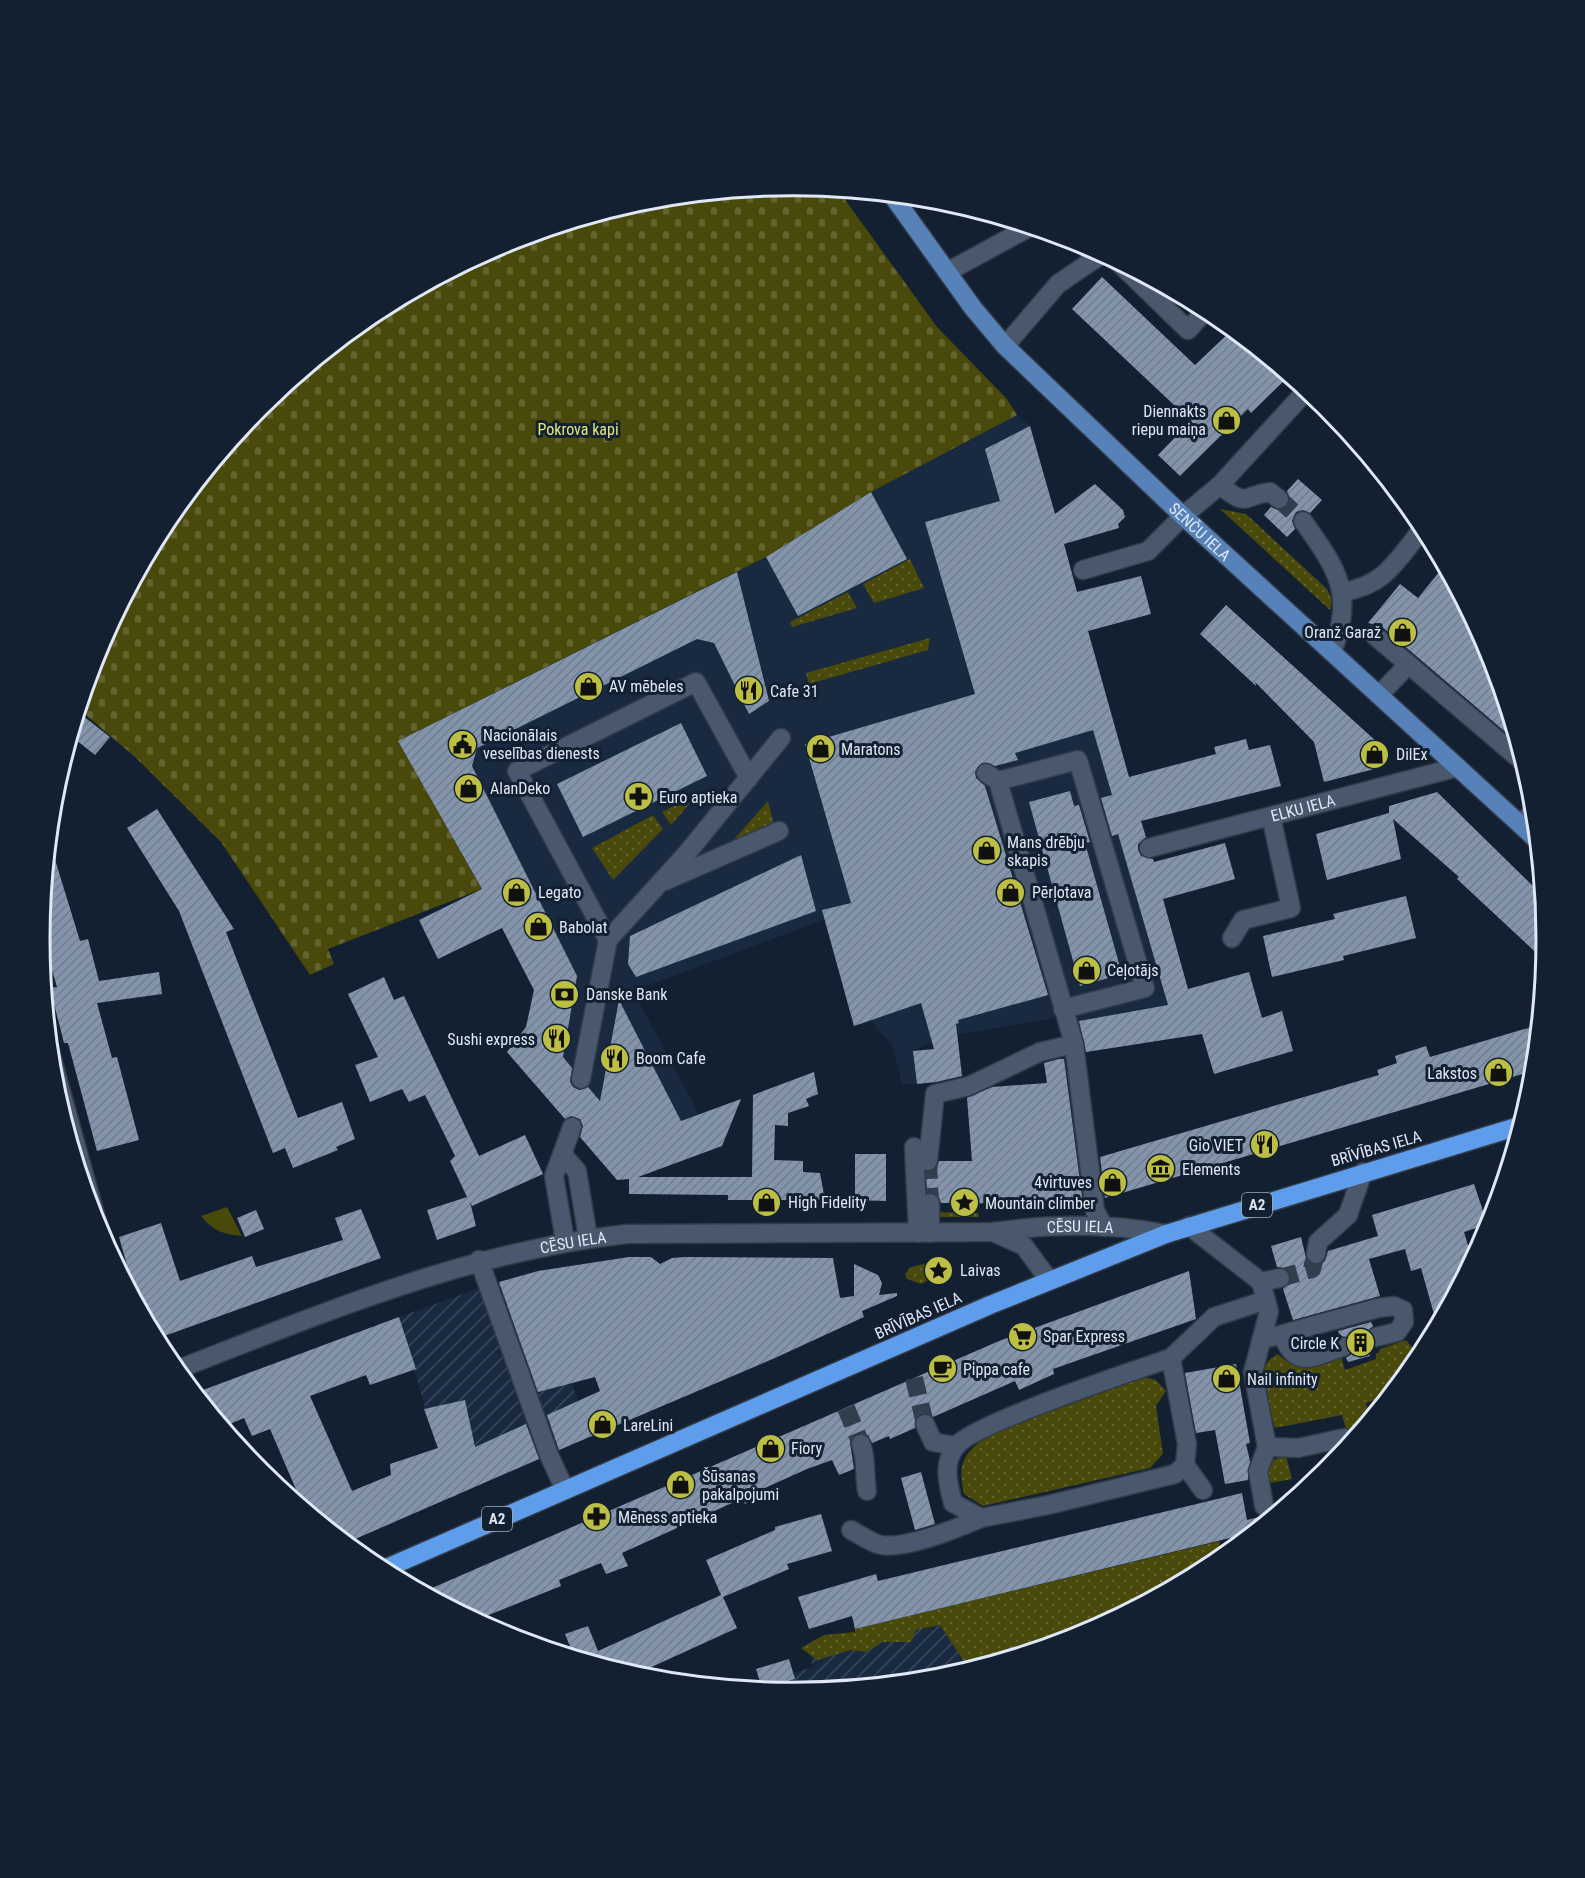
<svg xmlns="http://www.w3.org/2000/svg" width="1585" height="1878" font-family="'Roboto Condensed',sans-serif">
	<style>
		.built { fill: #182940 }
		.industrial { fill: url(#industrial-furrows) }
		.grass { fill: url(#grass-dots) }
		.cemetery { fill: url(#cemetery-stones) }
		.park { fill: #48490a }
		.building { fill: url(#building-hatch) }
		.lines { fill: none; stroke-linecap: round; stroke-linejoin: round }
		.minor-tunnel { stroke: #313e4e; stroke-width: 18; stroke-dasharray: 18 9; stroke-linecap: butt }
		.minor-casing { stroke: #323a48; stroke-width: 21 }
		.major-casing { stroke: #323a48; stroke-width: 21 }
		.highway-casing { stroke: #323a48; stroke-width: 21 }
		.minor { stroke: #49586c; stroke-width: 18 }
		.major { stroke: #5681b9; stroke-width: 18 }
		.highway { stroke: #5e9dec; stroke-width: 18 }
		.labels { text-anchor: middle; stroke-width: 6; stroke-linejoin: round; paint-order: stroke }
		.shield { fill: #122031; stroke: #a2acba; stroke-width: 1.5 }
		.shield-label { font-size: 15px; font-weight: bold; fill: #dfe8f4 }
		.poi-label { font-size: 16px; fill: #dfe8f4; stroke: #122031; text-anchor: start }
		.park-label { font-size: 16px; fill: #e1e57b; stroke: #122031 }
		.street-label { font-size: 16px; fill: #dfe8f4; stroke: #122031 }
		.rim { fill: none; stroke: #dfe8f4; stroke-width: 3 }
	</style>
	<defs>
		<pattern id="industrial-furrows" width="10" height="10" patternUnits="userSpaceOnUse" patternTransform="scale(1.5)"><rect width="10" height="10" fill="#182940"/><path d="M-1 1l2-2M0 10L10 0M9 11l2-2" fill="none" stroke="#39485c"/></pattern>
		<pattern id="grass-dots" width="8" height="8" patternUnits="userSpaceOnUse" patternTransform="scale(1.5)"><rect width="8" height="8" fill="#48490a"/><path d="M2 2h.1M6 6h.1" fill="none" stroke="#62632e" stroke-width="1.8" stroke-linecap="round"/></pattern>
		<pattern id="cemetery-stones" width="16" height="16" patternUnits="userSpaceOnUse" patternTransform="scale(1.5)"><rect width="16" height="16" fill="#48490a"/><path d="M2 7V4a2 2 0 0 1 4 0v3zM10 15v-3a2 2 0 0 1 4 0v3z" fill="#62632e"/></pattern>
		<pattern id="building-hatch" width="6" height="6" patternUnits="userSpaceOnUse" patternTransform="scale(1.5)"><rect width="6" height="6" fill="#8495ab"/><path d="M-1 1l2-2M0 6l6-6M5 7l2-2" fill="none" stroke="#707d8e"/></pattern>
	</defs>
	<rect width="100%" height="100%" fill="#122031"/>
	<path class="built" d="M1017 415 1030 426 1077 591 1141 576 1151 614 1088 631 1200 1034 1083 1053 1105 1198 1082 1204 1059 1017 944 1037 913 1051 917 1084H902L892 1045 871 1021 854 1026 824 920 633 991 699 1114 632 1139 629 1179 617 1180 507 1052 526 1027 534 990 482 889 398 741 766 557 871 492Z"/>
	<g class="industrial">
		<path d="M537 1272 557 1343 591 1436 451 1498 399 1317 488 1285Z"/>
		<path d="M941 1625 969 1669 939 1678 792 1692 745 1688 760 1683 762 1688 795 1679 793 1673 813 1667 809 1653 815 1651Z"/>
	</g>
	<g class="grass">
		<path d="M1220 509 1246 514 1327 589 1332 600 1330 610Z"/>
		<path d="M910 559 924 588 874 603 863 584Z"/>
		<path d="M848 592 857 608 792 627 790 622Z"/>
		<path d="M930 638 928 650 809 684 806 673Z"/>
		<path d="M698 794 671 825 662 812Z"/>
		<path d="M768 801 775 829 730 844Z"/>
		<path d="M653 815 663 829 613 880 592 848Z"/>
		<path d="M939 1212 978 1213 979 1217H938Z"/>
		<path d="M928 1263 941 1269V1274L921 1284 907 1279 905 1274 911 1267Z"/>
		<path d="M1406 1340 1416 1352 1392 1384 1394 1388 1389 1395 1366 1403 1370 1417 1345 1447 1342 1443 1349 1441 1342 1415 1275 1428C1269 1406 1250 1366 1278 1354 1298 1374 1316 1362 1341 1356L1345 1370 1376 1359V1353L1378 1354 1380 1349Z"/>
		<path d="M1138 1376 1156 1380 1166 1391 1156 1406 1163 1454 1150 1468 983 1506 964 1494C957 1462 964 1453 989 1435Z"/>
		<path d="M1286 1456 1292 1479 1270 1483 1266 1469 1272 1460Z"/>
		<path d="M1220 1541 1216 1561 1211 1566 1081 1635 969 1669 940 1625 916 1630 911 1642H883L866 1652 851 1650 817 1660 801 1648 824 1635 855 1632V1629Z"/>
	</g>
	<path class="cemetery" d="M793 186 838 190 937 327 1007 399 1017 415 871 492 766 557 398 741 482 889 328 949 334 964 310 975 221 842 135 757 79 709 96 650 166 520 260 406 374 312 504 243 646 200Z"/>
	<path class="park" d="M227 1207 242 1236C223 1234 213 1231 201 1216Z"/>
	<g class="building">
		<path d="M1102 277 1195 365 1232 330 1289 376 1251 413 1248 409 1180 476 1158 455 1191 421 1072 309Z"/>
		<path d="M1030 426 1055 514 1095 484 1123 510 1125 517 1118 524 1119 528 1064 544 1077 592 1141 576 1151 614 1088 631 1129 777 1216 754 1214 747 1246 739 1249 750 1270 745 1281 786 1141 821 1146 837 1138 844V850L1141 856 1153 859 1154 862 1225 843 1235 879 1163 899 1188 989 1249 972 1262 1018 1282 1011 1293 1051 1214 1074 1202 1034 1086 1052 1079 1021 1168 1005 1118 834 1112 836 1101 798 1112 795 1093 730 1015 753 1018 760 995 766 982 763 975 772 976 778 985 786 1048 995 958 1020 959 1023 956 1024 962 1076 936 1082 917 1084 913 1051 934 1049 921 1003 854 1026 822 910 851 903 805 744 975 694 925 522 1000 501 985 449Z"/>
		<path d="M1298 479 1322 500 1310 513 1303 510 1296 512 1292 521 1295 529 1287 537 1264 515 1271 507 1278 510 1287 506 1290 500 1287 491Z"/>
		<path d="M871 492 907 559 798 616 766 557Z"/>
		<path d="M1444 566 1489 651 1516 741 1381 626 1368 623 1400 584 1418 598Z"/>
		<path d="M737 572 769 701 749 714 714 643 697 639 477 748 472 766 577 976 563 1057 572 1068 570 1082 573 1087 579 1090 588 1087 600 1101 619 1000 681 1121 741 1099 722 1146 638 1177H752L753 1095 814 1072 818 1094 806 1099 809 1106 788 1113V1126L775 1125 774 1160 803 1161V1172L820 1173 825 1200H728V1195L629 1194V1179L617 1180 580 1137 583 1126 580 1119 571 1116 565 1119 507 1052 526 1027 534 990 502 928 438 959 419 920 482 889 398 741Z"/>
		<path d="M1226 605 1387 751 1382 767 1324 782 1314 742 1255 682 1256 686 1200 634Z"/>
		<path d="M78 712 110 737 95 755 71 736Z"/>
		<path d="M681 723 707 776 583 837 557 784Z"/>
		<path d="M1070 791 1074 806 1079 805 1090 842 1085 843 1122 974 1080 986 1029 802Z"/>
		<path d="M1437 792 1542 895 1546 939 1544 960 1457 879 1459 877 1393 819 1401 859 1327 880 1316 834 1389 813V806Z"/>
		<path d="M157 809 234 929 226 932 298 1118 342 1102 355 1139 336 1147 338 1150 293 1168 285 1148 273 1153 179 911 127 828Z"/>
		<path d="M49 840 80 941 88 939 99 981 159 972 162 994 97 1003 112 1058 117 1057 139 1140 97 1151 68 1043H64L50 988 57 987 40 929Z"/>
		<path d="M801 855 816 911 636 977 628 964 630 936Z"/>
		<path d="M1406 896 1416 938 1343 956 1344 960 1272 977 1263 936 1335 919 1333 914Z"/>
		<path d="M384 977 394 1000 404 996 479 1156 525 1135 543 1174 472 1206 470 1202 476 1226 437 1240 427 1210 467 1197 450 1161 455 1156 425 1095 409 1102 402 1089 370 1102 355 1065 378 1057 348 994Z"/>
		<path d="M1538 1025 1533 1071 1105 1198 1100 1157 1379 1075 1377 1070 1397 1063 1395 1056 1426 1046 1430 1057Z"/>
		<path d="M1059 1059H1064L1083 1204 941 1203 936 1194 927 1192 926 1172 937 1168 939 1161H972L967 1098 992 1087 1047 1083 1044 1063Z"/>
		<path d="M855 1154H886V1201L855 1200Z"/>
		<path d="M1474 1184 1486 1220 1482 1226 1464 1232 1472 1259 1437 1325 1421 1268 1411 1271 1405 1249 1369 1259 1380 1296 1293 1320 1283 1289 1290 1282 1291 1275 1284 1268 1277 1267 1271 1246 1301 1237 1306 1258 1309 1263 1319 1265 1325 1261 1328 1251 1378 1236 1372 1215Z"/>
		<path d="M361 1209 381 1258 156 1339 139 1307 119 1237 161 1223 180 1281 252 1256 256 1267 343 1240 335 1218Z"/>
		<path d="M256 1210 264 1229 245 1237 237 1218Z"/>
		<path d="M629 1257H651L660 1264 672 1258 685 1257 833 1258 840 1298 854 1296V1264L878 1275 882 1283 879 1295 897 1293V1296L862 1311 864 1317 775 1358 559 1450 547 1415 600 1391 595 1377 538 1392 499 1282 538 1271Z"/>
		<path d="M1189 1271 1196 1319 1053 1369 1054 1374 1019 1390 1015 1381 933 1417 921 1414 916 1418 915 1428 890 1439 889 1436 872 1443 868 1435 857 1434 850 1442 854 1469 839 1475 832 1460 807 1469 758 1491 760 1497 745 1504 743 1498 622 1553 628 1566 606 1574 601 1563 559 1580 561 1586 476 1620 423 1592 999 1341Z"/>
		<path d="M399 1317 416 1369 370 1385 366 1375 310 1396 352 1491 391 1475 390 1464 438 1448 424 1409 465 1400 475 1447 526 1424 539 1459 346 1543 304 1508 270 1429 252 1436 244 1418 223 1427 195 1393Z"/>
		<path d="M1371 1322 1373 1326 1365 1334 1367 1344 1373 1348 1368 1350 1370 1356 1348 1362 1346 1358 1352 1354 1354 1344 1350 1338 1340 1336 1338 1331Z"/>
		<path d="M1236 1364 1250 1443 1246 1444 1250 1461 1248 1480 1225 1484 1215 1430 1196 1433 1185 1373Z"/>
		<path d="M921 1472 935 1524 915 1530 901 1478Z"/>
		<path d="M1242 1493 1247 1520 1275 1513 1235 1546 1234 1537 855 1629 852 1616 809 1629 798 1597 876 1574 878 1581Z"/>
		<path d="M821 1514 832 1551 787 1564 789 1569 723 1597 737 1628 634 1675 574 1656 565 1634 588 1626 598 1651 721 1595 706 1560 775 1530V1527Z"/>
		<path d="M789 1659 795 1679 762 1688 756 1669Z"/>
	</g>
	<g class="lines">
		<g class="minor-tunnel">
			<path d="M1279 499 1303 521"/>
			<path d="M928 1161 930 1203"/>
			<path d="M1280 1278 1312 1269 1316 1254"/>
			<path d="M1343 1347 1376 1337"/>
			<path d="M914 1378 925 1424"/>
			<path d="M846 1408 861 1444"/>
		</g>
		<defs>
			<g id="minor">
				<path d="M1119 263 1188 330 1206 310"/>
				<path d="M947 272 1030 227"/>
				<path d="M1005 346 1058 284 1102 254"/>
				<path d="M1220 485 1306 391"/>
				<path d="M1303 521C1337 569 1355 593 1332 652"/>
				<path d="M1083 570 1148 551 1183 516 1220 485C1248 508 1241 496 1270 492L1279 499"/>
				<path d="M1342 592C1385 586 1397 560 1423 528"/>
				<path d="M1374 635 1522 761"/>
				<path d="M1379 695 1408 665"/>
				<path d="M986 773 998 781 1074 1044 1095 1211 1104 1227"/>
				<path d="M998 781 1078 760 1145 988 1063 1009"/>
				<path d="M1521 825 1533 811"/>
				<path id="s1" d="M1149 848 1458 767"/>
				<path d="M665 881 779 831"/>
				<path d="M1232 938 1243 920 1291 908 1271 816"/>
				<path d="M608 940 517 771 696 682 749 778"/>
				<path d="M50 1052 101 1236"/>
				<path d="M581 1079 608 940 687 853 781 738"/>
				<path d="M914 1147 918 1233"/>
				<path d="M563 1155 577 1171 588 1238"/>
				<path d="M928 1161 935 1094 969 1086 1040 1052 1074 1044"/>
				<path d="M930 1203V1233"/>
				<path d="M1189 1226 1261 1282 1280 1278"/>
				<path d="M993 1232 1024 1246 1049 1280"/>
				<path d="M565 1241 554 1176 572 1127"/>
				<path d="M1316 1254 1318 1242 1348 1215 1363 1172"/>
				<path d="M479 1260 549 1455 565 1490"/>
				<path d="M1282 1335C1297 1371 1314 1356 1343 1347"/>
				<path d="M1261 1340 1378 1308 1394 1306 1403 1310 1404 1322 1397 1332 1376 1337"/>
				<path d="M1171 1358C1136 1370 973 1424 956 1446 942 1464 948 1483 953 1503L981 1518 1048 1505 1175 1474 1185 1465 1187 1444 1171 1358 1214 1317 1266 1300 1261 1282"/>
				<path id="s2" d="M176 1370C323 1313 469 1251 627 1234L993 1232C1050 1224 1110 1223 1166 1234"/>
				<path d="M925 1424 933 1442 956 1446"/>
				<path d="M861 1444C867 1460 864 1474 867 1491"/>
				<path d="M1267 1447 1298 1448 1344 1438"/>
				<path d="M1185 1465 1203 1490"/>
				<path d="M1264 1506 1258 1471 1267 1447 1253 1372 1269 1311 1266 1300"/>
				<path d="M851 1530C859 1534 871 1543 881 1545 906 1549 958 1528 981 1518"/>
			</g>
			<g id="major">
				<path id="s3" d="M892 195 973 308 1005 346 1183 516 1536 839"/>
			</g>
			<path id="highway" d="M382 1570 990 1305 1166 1234 1519 1126"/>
		</defs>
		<use href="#minor" class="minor-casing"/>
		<use href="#major" class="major-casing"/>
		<use href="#highway" class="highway-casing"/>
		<use href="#minor" class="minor"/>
		<use href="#major" class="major"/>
		<use href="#highway" class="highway"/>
	</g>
	<defs>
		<symbol id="shop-disc" viewBox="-11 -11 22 22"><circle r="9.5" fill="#bcbf43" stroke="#122031"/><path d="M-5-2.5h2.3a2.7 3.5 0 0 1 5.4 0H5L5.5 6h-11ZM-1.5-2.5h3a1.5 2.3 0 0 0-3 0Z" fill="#111"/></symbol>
		<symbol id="restaurant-disc" viewBox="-11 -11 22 22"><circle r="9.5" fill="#bcbf43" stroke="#122031"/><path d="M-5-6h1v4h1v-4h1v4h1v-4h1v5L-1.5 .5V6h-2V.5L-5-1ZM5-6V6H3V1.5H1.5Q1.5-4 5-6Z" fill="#111"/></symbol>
		<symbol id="civic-disc" viewBox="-11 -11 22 22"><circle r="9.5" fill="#bcbf43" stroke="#122031"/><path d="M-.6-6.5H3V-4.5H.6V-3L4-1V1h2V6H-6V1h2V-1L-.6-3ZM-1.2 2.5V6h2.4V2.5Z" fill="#111"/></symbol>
		<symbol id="pharmacy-disc" viewBox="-11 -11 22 22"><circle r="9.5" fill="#bcbf43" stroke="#122031"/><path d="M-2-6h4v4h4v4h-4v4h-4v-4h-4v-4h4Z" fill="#111"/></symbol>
		<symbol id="bank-disc" viewBox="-11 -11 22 22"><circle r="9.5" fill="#bcbf43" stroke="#122031"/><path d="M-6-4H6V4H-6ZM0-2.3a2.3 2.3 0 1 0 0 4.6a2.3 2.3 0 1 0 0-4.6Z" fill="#111"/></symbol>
		<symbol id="museum-disc" viewBox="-11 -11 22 22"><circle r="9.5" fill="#bcbf43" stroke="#122031"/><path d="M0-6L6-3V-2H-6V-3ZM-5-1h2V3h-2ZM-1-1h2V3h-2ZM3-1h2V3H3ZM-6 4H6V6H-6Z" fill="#111"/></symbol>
		<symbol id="sight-disc" viewBox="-11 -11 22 22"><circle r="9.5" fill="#bcbf43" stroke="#122031"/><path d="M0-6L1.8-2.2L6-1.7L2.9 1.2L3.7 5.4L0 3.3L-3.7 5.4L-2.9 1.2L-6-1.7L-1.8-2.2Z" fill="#111"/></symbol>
		<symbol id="supermarket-disc" viewBox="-11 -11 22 22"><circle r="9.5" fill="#bcbf43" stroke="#122031"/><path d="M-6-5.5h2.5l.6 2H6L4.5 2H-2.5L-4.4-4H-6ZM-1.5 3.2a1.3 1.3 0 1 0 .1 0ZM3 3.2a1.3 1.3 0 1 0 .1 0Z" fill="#111"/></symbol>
		<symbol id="building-disc" viewBox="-11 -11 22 22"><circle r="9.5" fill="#bcbf43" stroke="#122031"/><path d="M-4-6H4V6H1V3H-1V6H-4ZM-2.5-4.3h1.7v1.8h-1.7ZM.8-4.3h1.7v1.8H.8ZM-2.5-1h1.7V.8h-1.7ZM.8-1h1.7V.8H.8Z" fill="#111"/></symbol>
		<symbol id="cafe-disc" viewBox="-11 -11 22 22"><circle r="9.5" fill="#bcbf43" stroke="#122031"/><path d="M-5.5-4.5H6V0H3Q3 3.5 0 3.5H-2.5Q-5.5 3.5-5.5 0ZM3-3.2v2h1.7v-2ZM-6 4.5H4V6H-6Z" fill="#111"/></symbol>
	</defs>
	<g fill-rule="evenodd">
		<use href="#shop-disc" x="1210" y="404" width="33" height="33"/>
		<use href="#shop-disc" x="1386" y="616" width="33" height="33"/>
		<use href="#shop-disc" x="572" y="670" width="33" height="33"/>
		<use href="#restaurant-disc" x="732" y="674" width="33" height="33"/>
		<use href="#civic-disc" x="446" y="728" width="33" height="33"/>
		<use href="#shop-disc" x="804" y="732" width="33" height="33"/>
		<use href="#shop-disc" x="1358" y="738" width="33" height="33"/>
		<use href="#shop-disc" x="452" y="772" width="33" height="33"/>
		<use href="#pharmacy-disc" x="622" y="780" width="33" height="33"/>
		<use href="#shop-disc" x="970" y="834" width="33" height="33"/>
		<use href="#shop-disc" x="500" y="876" width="33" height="33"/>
		<use href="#shop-disc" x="994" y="876" width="33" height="33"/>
		<use href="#shop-disc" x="522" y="910" width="33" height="33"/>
		<use href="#shop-disc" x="1070" y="954" width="33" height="33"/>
		<use href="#bank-disc" x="548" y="978" width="33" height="33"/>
		<use href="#restaurant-disc" x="540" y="1022" width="33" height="33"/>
		<use href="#restaurant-disc" x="598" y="1042" width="33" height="33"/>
		<use href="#shop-disc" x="1482" y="1056" width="33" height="33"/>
		<use href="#restaurant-disc" x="1248" y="1128" width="33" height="33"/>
		<use href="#museum-disc" x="1144" y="1152" width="33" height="33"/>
		<use href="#shop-disc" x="1096" y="1166" width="33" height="33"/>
		<use href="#shop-disc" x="750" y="1186" width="33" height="33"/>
		<use href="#sight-disc" x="948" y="1186" width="33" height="33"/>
		<use href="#sight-disc" x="922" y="1254" width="33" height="33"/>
		<use href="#supermarket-disc" x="1006" y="1320" width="33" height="33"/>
		<use href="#building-disc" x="1344" y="1326" width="33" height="33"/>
		<use href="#cafe-disc" x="926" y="1352" width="33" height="33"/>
		<use href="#shop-disc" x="1210" y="1362" width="33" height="33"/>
		<use href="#shop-disc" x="586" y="1408" width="33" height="33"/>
		<use href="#shop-disc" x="754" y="1432" width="33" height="33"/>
		<use href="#shop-disc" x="664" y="1468" width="33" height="33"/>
		<use href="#pharmacy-disc" x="580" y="1500" width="33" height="33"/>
	</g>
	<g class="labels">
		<g class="shield">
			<rect x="1242" y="1193" width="30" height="24" rx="4.5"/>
			<rect x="482" y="1507" width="30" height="24" rx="4.5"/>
		</g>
		<g class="shield-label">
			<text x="1257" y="1210">A2</text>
			<text x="497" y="1524">A2</text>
		</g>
		<g class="poi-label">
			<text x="1206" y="417" text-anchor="end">Diennakts<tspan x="1206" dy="18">riepu maiņa</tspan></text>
			<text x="1381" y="638" text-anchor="end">Oranž Garaž</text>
			<text x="609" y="692">AV mēbeles</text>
			<text x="770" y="697">Cafe 31</text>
			<text x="483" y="741">Nacionālais<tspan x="483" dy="18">veselības dienests</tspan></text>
			<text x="841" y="755">Maratons</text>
			<text x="1396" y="760">DilEx</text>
			<text x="490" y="794">AlanDeko</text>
			<text x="659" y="803">Euro aptieka</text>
			<text x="1007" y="848">Mans drēbju<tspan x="1007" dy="18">skapis</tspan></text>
			<text x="538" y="898">Legato</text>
			<text x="1032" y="898">Pērļotava</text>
			<text x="559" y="933">Babolat</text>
			<text x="1107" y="976">Ceļotājs</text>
			<text x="586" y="1000">Danske Bank</text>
			<text x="535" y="1045" text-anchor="end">Sushi express</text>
			<text x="636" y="1064">Boom Cafe</text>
			<text x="1477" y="1079" text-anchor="end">Lakstos</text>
			<text x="1243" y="1151" text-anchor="end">Gio VIET</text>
			<text x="1182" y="1175">Elements</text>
			<text x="1092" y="1188" text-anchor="end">4virtuves</text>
			<text x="788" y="1208">High Fidelity</text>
			<text x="985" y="1209">Mountain climber</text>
			<text x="960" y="1276">Laivas</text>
			<text x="1043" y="1342">Spar Express</text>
			<text x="1339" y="1349" text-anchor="end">Circle K</text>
			<text x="963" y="1375">Pippa cafe</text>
			<text x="1247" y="1385">Nail infinity</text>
			<text x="623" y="1431">LareLini</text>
			<text x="791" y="1454">Fiory</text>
			<text x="702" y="1482">Šūsanas<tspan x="702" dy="18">pakalpojumi</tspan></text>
			<text x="618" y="1523">Mēness aptieka</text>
		</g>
		<g class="park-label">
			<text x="578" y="435">Pokrova kapi</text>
		</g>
		<g class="street-label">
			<text dy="6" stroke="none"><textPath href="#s3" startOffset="458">SENČU IELA</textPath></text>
			<text dy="6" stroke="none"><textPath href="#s1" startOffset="159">ELKU IELA</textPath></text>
			<text transform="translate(1376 1148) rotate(-16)" y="6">BRĪVĪBAS IELA</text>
			<text dy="6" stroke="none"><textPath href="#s2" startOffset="926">CĒSU IELA</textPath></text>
			<text dy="6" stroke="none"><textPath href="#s2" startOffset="418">CĒSU IELA</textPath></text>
			<text transform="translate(918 1315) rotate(-24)" y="6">BRĪVĪBAS IELA</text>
		</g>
	</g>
	<path d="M0 0H1585V1878H0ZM50 939a743 743 0 1 1 1486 0a743 743 0 1 1-1486 0Z" fill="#122031" fill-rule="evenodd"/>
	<path class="rim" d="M50 939a743 743 0 1 1 1486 0a743 743 0 1 1-1486 0Z"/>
</svg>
